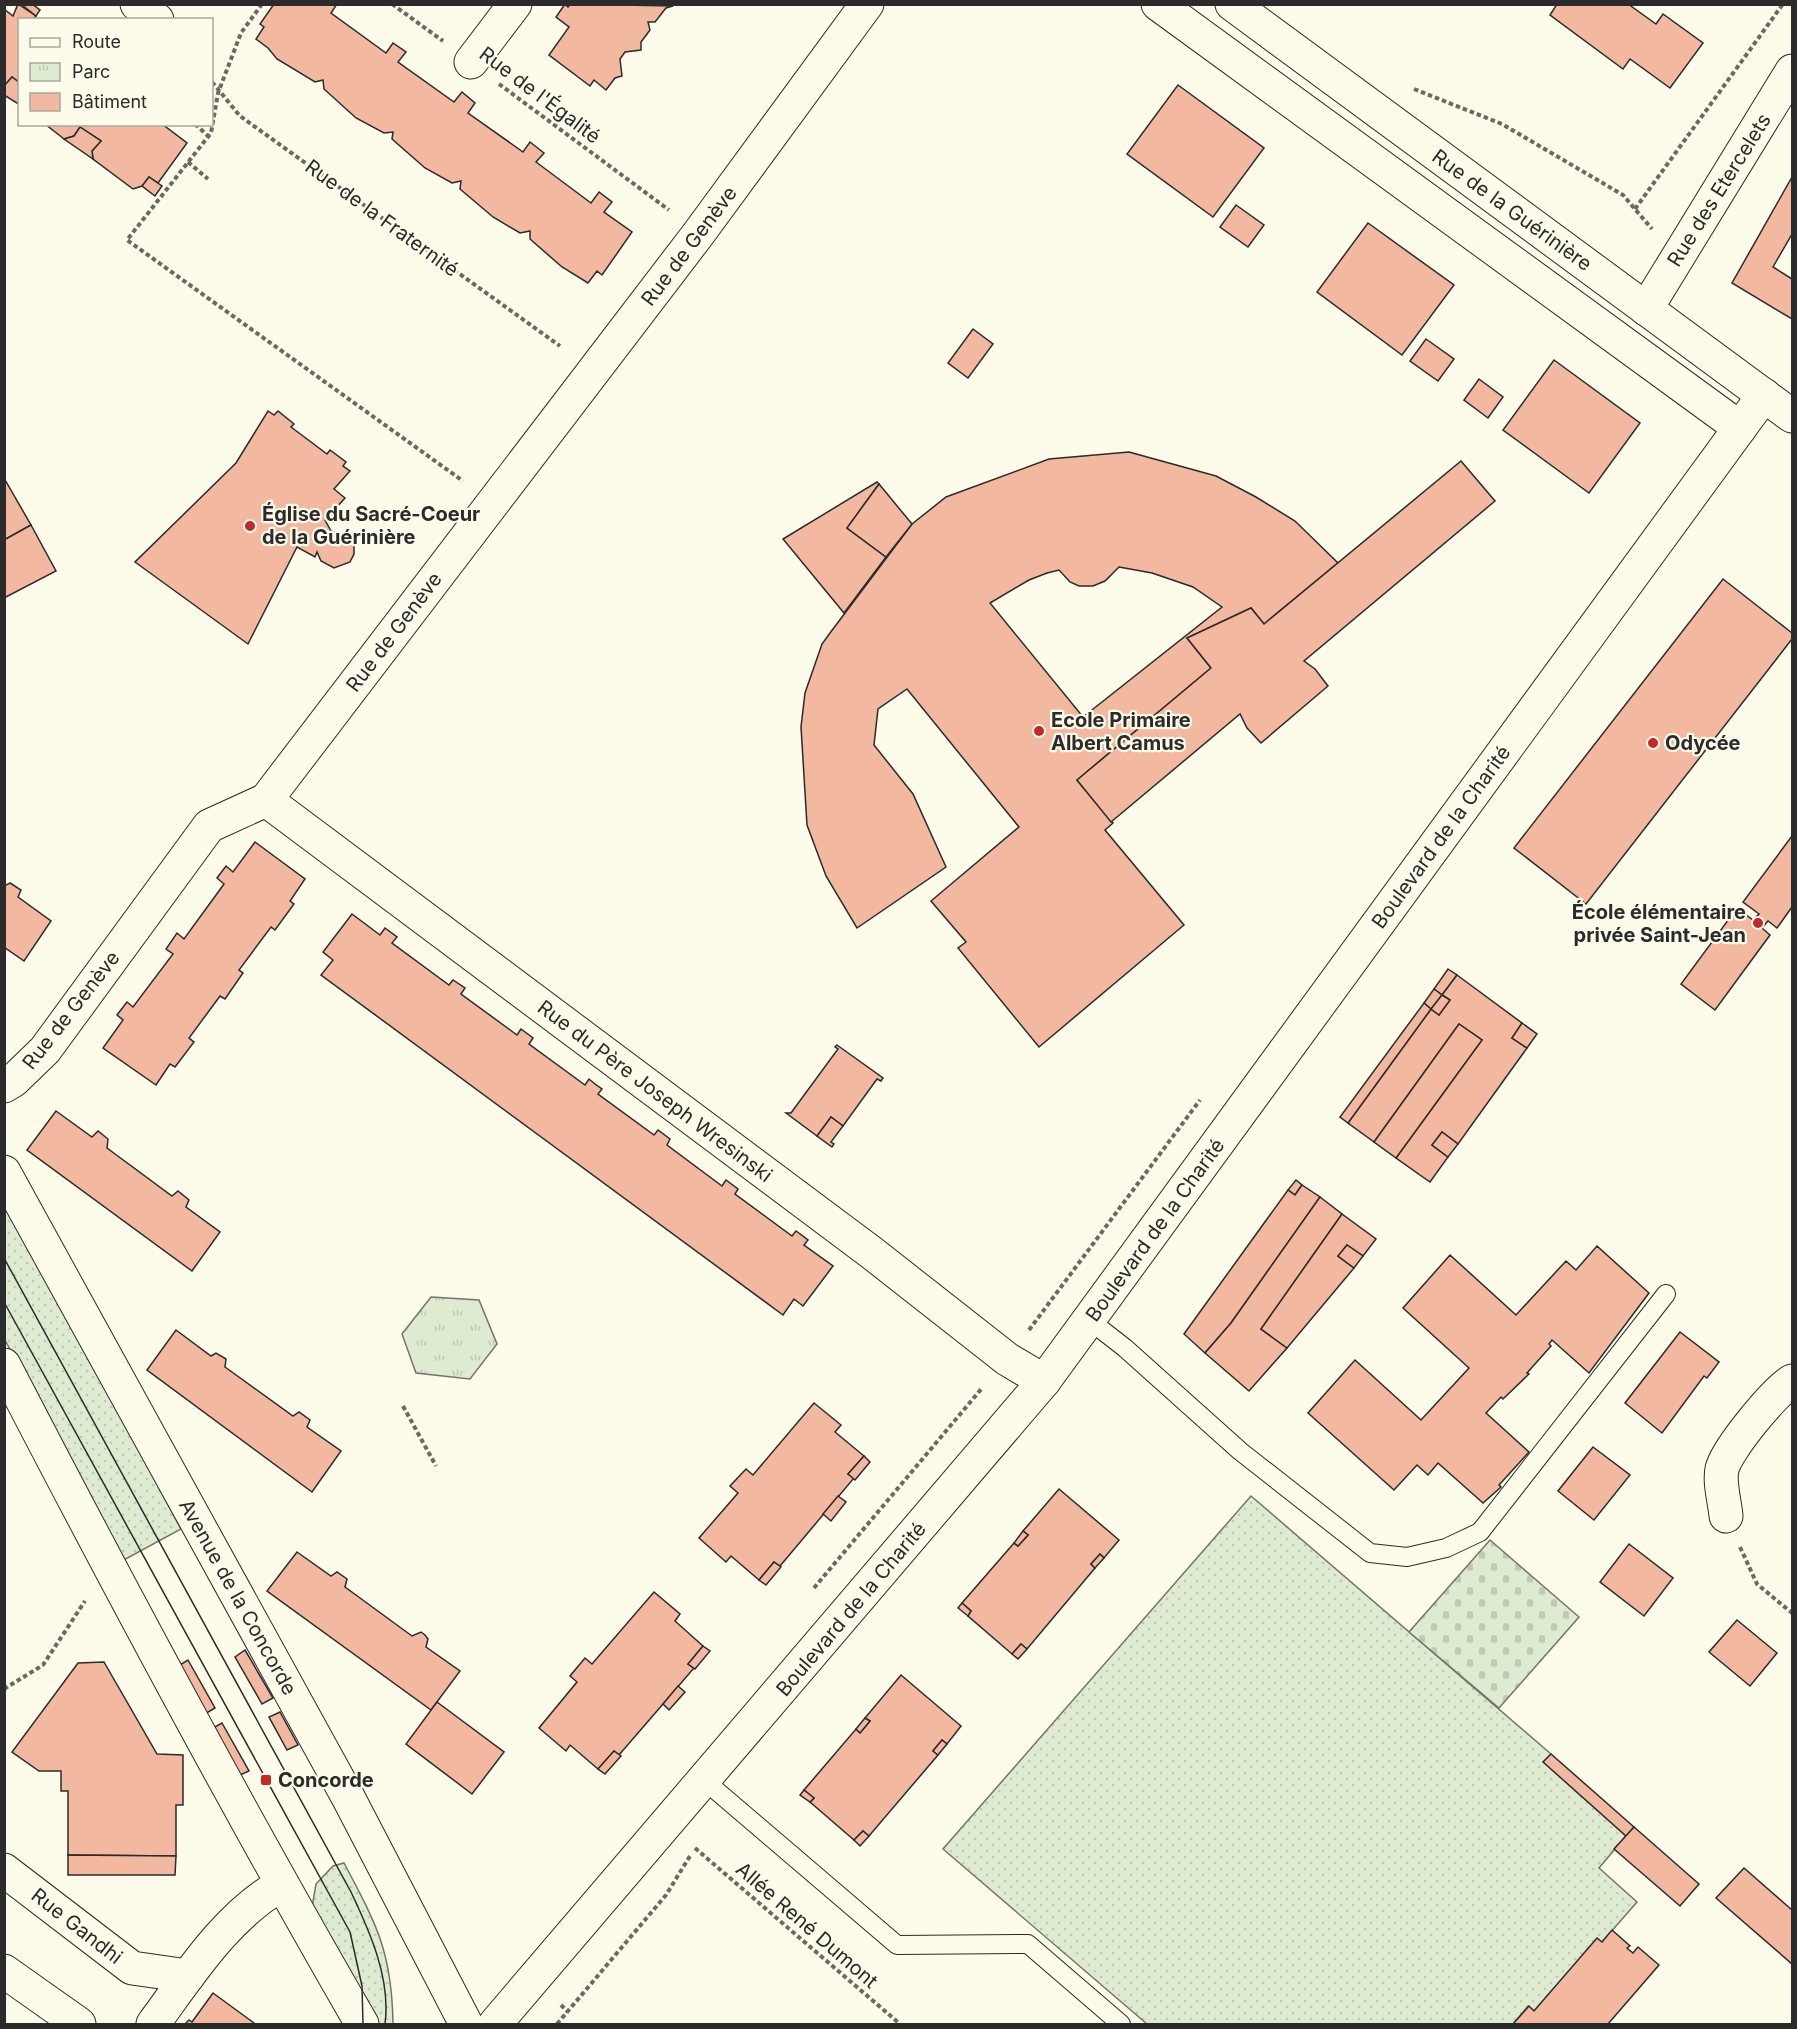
<svg xmlns="http://www.w3.org/2000/svg" width="1797" height="2029" font-family="Inter,sans-serif">
	<style>
		.grass { fill: url(#grass-dots); stroke: #74746e; stroke-width: 1.5 }
		.cemetery { fill: url(#cemetery-stones); stroke: #74746e; stroke-width: 1.5 }
		.park { fill: url(#park-tufts); stroke: #74746e; stroke-width: 1.5 }
		.building { fill: #f2b8a0; stroke: #2b2b2b; stroke-width: 1.5; fill-rule: evenodd }
		.lines { fill: none; stroke-linecap: round; stroke-linejoin: round }
		.lane-casing { stroke: #2b2b2b; stroke-width: 20 }
		.street-casing { stroke: #2b2b2b; stroke-width: 35 }
		.secondary-casing { stroke: #2b2b2b; stroke-width: 35 }
		.path { stroke: #6a6964; stroke-width: 4; stroke-dasharray: 4.5 3; stroke-linecap: butt }
		.lane { stroke: #fdfbea; stroke-width: 18 }
		.street { stroke: #fdfbea; stroke-width: 33 }
		.secondary { stroke: #fdfbea; stroke-width: 33 }
		.tram { stroke: #2b2b2b; stroke-width: 1.5 }
		.poi-dot { fill: #c62828; stroke: #fdfbea; stroke-width: 2 }
		.labels { text-anchor: middle; stroke-width: 4.5; stroke-linejoin: round; paint-order: stroke }
		.street-label { font-size: 20px; fill: #2b2b2b; stroke: #fdfbea }
		.poi-label { font-size: 20px; font-weight: bold; fill: #2b2b2b; stroke: #fdfbea; text-anchor: start }
	</style>
	<defs>
		<pattern id="grass-dots" width="8" height="8" patternUnits="userSpaceOnUse" patternTransform="scale(1.5)"><rect width="8" height="8" fill="#deebd1"/><path d="M2 2h.1M6 6h.1" fill="none" stroke="#bfcab4" stroke-width="1.8" stroke-linecap="round"/></pattern>
		<pattern id="cemetery-stones" width="16" height="16" patternUnits="userSpaceOnUse" patternTransform="scale(1.5)"><rect width="16" height="16" fill="#deebd1"/><path d="M2 7V4a2 2 0 0 1 4 0v3zM10 15v-3a2 2 0 0 1 4 0v3z" fill="#bfcab4"/></pattern>
		<pattern id="park-tufts" width="24" height="20" patternUnits="userSpaceOnUse" patternTransform="scale(1.5)"><rect width="24" height="20" fill="#deebd1"/><path d="M3 7l-1-3M5 7V3M7 7l1-3M15 17l-1-3M17 17v-4M19 17l1-3" fill="none" stroke="#bfcab4"/></pattern>
	</defs>
	<rect width="100%" height="100%" fill="#fdfbea"/>
	<g class="grass">
		<path d="M4 1198 181 1529 122 1561 5 1340Z"/>
		<path d="M1251 1496 1551 1754 1544 1762 1626 1836 1599 1868 1637 1902 1602 1942 1597 1939 1534 2011 1528 2006 1513 2024H1147L943 1849Z"/>
		<path d="M344 1863C377 1925 392 1953 393 2024H373L311 1913 316 1884 333 1866Z"/>
	</g>
	<path class="cemetery" d="M1490 1540 1579 1617 1499 1708 1409 1632Z"/>
	<path class="park" d="M431 1297 479 1300 497 1344 470 1379 416 1373 402 1334Z"/>
	<g class="building">
		<path d="M18 4 36 16 33 20H20V83L12 77 4 86V9L13 16Z"/>
		<path d="M21 4H32L40 10 36 16Z"/>
		<path d="M274 4H337L331 13 386 53 393 43 406 52 398 62 454 102 462 92 475 103 468 113 523 152 530 142 544 153 536 162 591 203 599 192 612 202 604 212 632 232 602 275 597 271 588 283 562 267 530 239V231L520 233 493 217 460 189 461 181 452 183 425 168 392 139 393 132 384 133 356 118 324 89 323 80 315 82 277 59 268 48 256 39 264 27 260 24Z"/>
		<path d="M565 4 568 7 570 4 673 6 666 8 655 22H648L650 30 641 42V50L625 52 620 59 622 76 615 78 606 90 594 80 590 86 549 55 569 27 556 17Z"/>
		<path d="M1557 4H1628L1656 24 1663 14 1703 43 1670 88 1630 59 1623 69 1550 15Z"/>
		<path d="M12 77 20 83V105L4 95V86Z"/>
		<path d="M1178 85 1264 148 1213 217 1127 154Z"/>
		<path d="M45 124H162L187 143 158 183 149 177 142 186 133 189 93 159 92 151 101 141 80 127 74 136 64 139Z"/>
		<path d="M80 127 101 141 92 151 93 159 64 139 74 136Z"/>
		<path d="M149 177 162 186 155 196 142 186Z"/>
		<path d="M1792 177V234L1773 267 1792 279V319L1732 283Z"/>
		<path d="M1236 205 1264 225 1248 247 1220 227Z"/>
		<path d="M1368 223 1454 285 1402 355 1317 292Z"/>
		<path d="M973 329 993 344 968 378 948 363Z"/>
		<path d="M1426 339 1454 359 1438 381 1410 361Z"/>
		<path d="M1554 360 1640 423 1589 493 1503 430Z"/>
		<path d="M1479 379 1503 397 1488 418 1464 400Z"/>
		<path d="M268 411 274 415 278 411 294 424 291 427 327 454 330 450 346 462 343 466 350 471 334 489 345 498 325 520 331 531 349 538 354 545V554L350 562 334 568 321 561 317 552 315 557 297 547 248 644 135 562 236 463Z"/>
		<path d="M1129 452 1216 476 1256 497 1295 521 1338 563 1264 624 1251 608 1187 638 1211 668 1077 780 1113 823 1105 830 1184 925 1039 1047 958 948 966 942 931 901 1019 827 907 689 878 709 874 745 913 794 946 867 857 928 826 876 807 825 801 727 805 693 822 644 830 633 912 524 946 497 1049 459ZM1119 567 1152 573 1193 587 1222 607 1083 717 990 603 1029 580 1047 573 1059 570 1070 582 1079 586H1093L1105 581Z"/>
		<path d="M1461 461 1495 501 1304 661 1315 669 1328 686 1261 743 1247 728 1240 714 1111 822 1077 780 1211 668 1187 638 1251 608 1264 624Z"/>
		<path d="M4 478 31 525 4 540Z"/>
		<path d="M877 482 879 484 847 528 886 557 844 613 783 539Z"/>
		<path d="M879 484 912 524 886 557 847 528Z"/>
		<path d="M31 525 56 571 4 598V540Z"/>
		<path d="M1723 579 1792 633V639L1586 904 1514 848Z"/>
		<path d="M1792 836V907L1777 928 1768 921 1762 928 1770 935 1715 1010 1681 984 1737 908 1753 920 1759 914 1743 902Z"/>
		<path d="M255 842 305 879 290 901 294 904 275 930 271 927 239 970 243 973 225 999 220 996 189 1038 194 1042 175 1067 170 1064 156 1085 103 1048 123 1020 117 1015 127 1002 133 1007 173 954 166 949 177 933 184 939 224 884 217 878 226 866 233 872Z"/>
		<path d="M10 883 21 890 18 897 51 921 24 961 4 947V886Z"/>
		<path d="M352 914 380 935 385 928 397 937 392 943 449 985 453 980 465 988 461 994 517 1035 521 1029 533 1038 529 1044 585 1085 589 1079 595 1084 602 1089 598 1094 654 1135 658 1130 670 1139 667 1145 722 1186 726 1180 738 1189 735 1194 792 1236 796 1231 808 1240 804 1245 833 1266 803 1306 794 1299 783 1315 321 975 333 960 323 952Z"/>
		<path d="M1448 969 1457 975 1442 995 1434 989Z"/>
		<path d="M1457 975 1522 1023 1512 1038 1527 1048 1458 1144 1442 1132 1432 1145 1448 1157 1430 1182 1396 1158 1482 1040 1459 1024 1374 1142 1348 1123 1431 1009 1439 1015 1450 1000 1442 995Z"/>
		<path d="M1434 989 1442 995 1431 1009 1424 1003Z"/>
		<path d="M1442 995 1450 1000 1439 1015 1431 1009Z"/>
		<path d="M1424 1003 1431 1009 1348 1123 1340 1117Z"/>
		<path d="M1522 1023 1537 1034 1527 1048 1512 1038Z"/>
		<path d="M1459 1024 1482 1040 1396 1158 1374 1142Z"/>
		<path d="M837 1045 883 1078 881 1081 877 1079 843 1126 831 1117 817 1136 786 1113H791L838 1049 835 1047Z"/>
		<path d="M56 1111 92 1137 98 1131 108 1139 107 1148 172 1196 178 1191 189 1200 186 1207 220 1232 192 1271 27 1150Z"/>
		<path d="M831 1117 843 1126 831 1142 834 1144 832 1147 817 1136Z"/>
		<path d="M1442 1132 1458 1144 1448 1157 1432 1145Z"/>
		<path d="M1296 1180 1302 1185 1295 1195 1288 1190Z"/>
		<path d="M1302 1185 1320 1197 1231 1323 1205 1353 1184 1334 1288 1190 1295 1195Z"/>
		<path d="M1320 1197 1342 1214 1261 1329 1287 1348 1249 1391 1205 1353 1231 1323Z"/>
		<path d="M1342 1214 1376 1239 1363 1256 1347 1245 1338 1256 1354 1268 1287 1348 1261 1329Z"/>
		<path d="M1347 1245 1363 1256 1354 1268 1338 1256Z"/>
		<path d="M1597 1246 1649 1293 1589 1373 1552 1340 1549 1344 1551 1346 1527 1373 1529 1374 1503 1399 1501 1397 1486 1413 1529 1452 1499 1485 1501 1487 1483 1503 1438 1463 1428 1475 1417 1465 1394 1490 1308 1413 1355 1360 1421 1420 1469 1368 1403 1308 1450 1255 1516 1315 1566 1261 1576 1270Z"/>
		<path d="M176 1330 211 1356 216 1353 226 1359 225 1367 293 1416 299 1412 310 1420 307 1427 341 1451 312 1492 147 1370Z"/>
		<path d="M1680 1332 1719 1362 1707 1378 1704 1376 1662 1433 1625 1403Z"/>
		<path d="M814 1403 841 1425 835 1432 864 1456 848 1474 854 1478 780 1566 774 1562 759 1580 731 1556 726 1562 699 1538 738 1493 730 1486 746 1469 753 1475Z"/>
		<path d="M1593 1447 1630 1475 1594 1520 1558 1491Z"/>
		<path d="M864 1456 870 1462 855 1480 848 1474Z"/>
		<path d="M1059 1489 1119 1540 1104 1558 1100 1554 1091 1564 1095 1568 1027 1649 1021 1644 1012 1654 968 1616 971 1611 962 1603 1014 1543 1018 1546 1028 1535 1023 1531Z"/>
		<path d="M838 1496 846 1502 831 1521 823 1514Z"/>
		<path d="M1023 1531 1028 1535 1018 1546 1014 1543Z"/>
		<path d="M1629 1544 1673 1578 1644 1616 1600 1582Z"/>
		<path d="M297 1552 331 1576 337 1572 347 1579 345 1587 412 1636 421 1632 425 1635 428 1639 426 1647 460 1671 431 1710 267 1591Z"/>
		<path d="M1100 1554 1104 1558 1095 1568 1091 1564Z"/>
		<path d="M774 1562 781 1567 766 1585 759 1580Z"/>
		<path d="M654 1592 680 1614 675 1621 703 1646 688 1664 694 1668 663 1704 619 1755 614 1751 598 1769 570 1745 566 1751 539 1728 577 1682 570 1676 585 1658 592 1664Z"/>
		<path d="M962 1603 971 1611 968 1616 958 1608Z"/>
		<path d="M1737 1620 1777 1653 1750 1686 1709 1652Z"/>
		<path d="M1021 1644 1027 1649 1018 1659 1012 1654Z"/>
		<path d="M703 1646 710 1651 695 1669 688 1664Z"/>
		<path d="M245 1650 273 1698 262 1704 235 1657Z"/>
		<path d="M188 1660 215 1708 205 1714 178 1666Z"/>
		<path d="M104 1662 157 1754 183 1755V1805H176V1856L68 1855V1791H61V1771H39L12 1752 78 1663Z"/>
		<path d="M901 1675 961 1726 947 1744 942 1740 933 1751 938 1755 869 1836 863 1831 854 1840 810 1802 814 1798 804 1790 856 1729 860 1733 870 1721 865 1718Z"/>
		<path d="M678 1686 685 1692 669 1710 663 1704Z"/>
		<path d="M437 1702 504 1752 472 1794 406 1744Z"/>
		<path d="M280 1712 298 1745 287 1750 269 1717Z"/>
		<path d="M865 1718 870 1721 860 1733 856 1729Z"/>
		<path d="M222 1723 249 1771 238 1776 211 1729Z"/>
		<path d="M942 1740 947 1744 938 1755 933 1751Z"/>
		<path d="M614 1751 621 1756 605 1774 598 1769Z"/>
		<path d="M1551 1754 1634 1827 1626 1836 1543 1762Z"/>
		<path d="M804 1790 814 1798 810 1802 800 1795Z"/>
		<path d="M1634 1827 1699 1884 1680 1906 1614 1849Z"/>
		<path d="M863 1831 869 1836 860 1846 854 1840Z"/>
		<path d="M68 1855 176 1856 175 1875H68Z"/>
		<path d="M1744 1868 1792 1910V1964L1716 1898Z"/>
		<path d="M1612 1930 1630 1946 1627 1948 1633 1953 1638 1947 1659 1965 1608 2024H1513L1529 2006 1534 2011 1597 1938 1602 1942Z"/>
		<path d="M213 1993 254 2023 253 2024H185L189 2020 192 2022Z"/>
	</g>
	<g class="lines">
		<defs>
			<g id="lane">
				<path d="M1089 1320 1125 1348 1240 1451 1370 1553 1407 1557 1446 1548 1480 1532 1666 1294"/>
				<path d="M705 1781 897 1945 1028 1944 1121 2024"/>
			</g>
			<g id="street">
				<path d="M137 4 157 20"/>
				<path d="M1158 4 1740 428"/>
				<path d="M471 62 515 4"/>
				<path d="M266 800 872 1253 1007 1359 1044 1381"/>
				<path d="M4 1086 14 1080 45 1050 209 826 266 800 699 233 867 4"/>
				<path d="M4 1172 348 1797 466 2024"/>
				<path d="M4 1365C119 1587 237 1808 362 2024"/>
				<path d="M1726 1516C1725 1503 1719 1483 1722 1469 1727 1449 1775 1391 1792 1381"/>
				<path d="M4 1870 132 1968 188 1976"/>
				<path d="M4 1971 79 2024"/>
				<path d="M153 2024C189 1975 227 1915 281 1885"/>
			</g>
			<g id="secondary">
				<path d="M1232 4 1792 416"/>
				<path d="M1646 309 1792 71"/>
				<path d="M495 2024 1044 1381 1764 395"/>
			</g>
		</defs>
		<use href="#lane" class="lane-casing"/>
		<use href="#street" class="street-casing"/>
		<use href="#secondary" class="secondary-casing"/>
		<g class="path">
			<path d="M262 4 241 33 218 93 211 133 127 240 463 481"/>
			<path d="M392 4 443 41"/>
			<path d="M212 82 240 116 560 346"/>
			<path d="M499 84 669 210"/>
			<path d="M1414 89 1502 124 1623 195 1652 229"/>
			<path d="M195 124 208 136"/>
			<path d="M188 162 208 179"/>
			<path d="M1635 209 1783 4"/>
			<path d="M1029 1330 1200 1100"/>
			<path d="M403 1406 436 1466"/>
			<path d="M1740 1547 1757 1584 1792 1613"/>
			<path d="M814 1588 983 1387"/>
			<path d="M4 1689 43 1665 85 1601"/>
			<path d="M695 1848 900 2024"/>
			<path d="M561 2005 568 2012"/>
			<path d="M557 2024 666 1895 690 1856"/>
		</g>
		<use href="#lane" class="lane"/>
		<use href="#street" class="street"/>
		<use href="#secondary" class="secondary"/>
		<g class="tram">
			<path d="M4 1258 351 1892C370 1932 391 1979 385 2024"/>
			<path d="M4 1302 350 1932 362 1986 363 2024"/>
		</g>
	</g>
	<g class="poi-dot">
		<circle cx="250" cy="526" r="6"/>
		<circle cx="1039" cy="731" r="6"/>
		<circle cx="1653" cy="743" r="6"/>
		<circle cx="1758" cy="923" r="6"/>
		<rect x="260" y="1774" width="12" height="12" rx="3"/>
	</g>
	<g class="labels">
		<g class="street-label">
			<text transform="translate(540 95) rotate(37)" y="7">Rue de l'Égalité</text>
			<text transform="translate(1719 190) rotate(-58)" y="7">Rue des Etercelets</text>
			<text transform="translate(1512 210) rotate(36)" y="7">Rue de la Guérinière</text>
			<text transform="translate(382 218) rotate(36)" y="7">Rue de la Fraternité</text>
			<text transform="translate(689 246) rotate(-53)" y="7">Rue de Genève</text>
			<text transform="translate(394 632) rotate(-53)" y="7">Rue de Genève</text>
			<text transform="translate(1441 837) rotate(-54)" y="7">Boulevard de la Charité</text>
			<text transform="translate(71 1010) rotate(-52)" y="7">Rue de Genève</text>
			<text transform="translate(655 1091) rotate(37)" y="7">Rue du Père Joseph Wresinski</text>
			<text transform="translate(1155 1230) rotate(-54)" y="7">Boulevard de la Charité</text>
			<text transform="translate(238 1597) rotate(61)" y="7">Avenue de la Concorde</text>
			<text transform="translate(851 1609) rotate(-50)" y="7">Boulevard de la Charité</text>
			<text transform="translate(807 1925) rotate(41)" y="7">Allée René Dumont</text>
			<text transform="translate(77 1926) rotate(38)" y="7">Rue Gandhi</text>
		</g>
		<g class="poi-label">
			<text x="262" y="521">Église du Sacré-Coeur<tspan x="262" dy="23">de la Guérinière</tspan></text>
			<text x="1051" y="727">Ecole Primaire<tspan x="1051" dy="23">Albert Camus</tspan></text>
			<text x="1665" y="750">Odycée</text>
			<text x="1746" y="919" text-anchor="end">École élémentaire<tspan x="1746" dy="23">privée Saint-Jean</tspan></text>
			<text x="278" y="1787">Concorde</text>
		</g>
	</g>
	<rect width="1797" height="2029" fill="none" stroke="#2b2b2b" stroke-width="12"/>
	<rect x="18" y="18" width="195" height="108" fill="#fdfbea" stroke="#a9a89e" stroke-width="1.5"/>
	<rect x="30" y="38" width="30" height="9" fill="#fdfbea" stroke="#a9a89e" stroke-width="1.5"/>
	<text x="72" y="48" font-size="18" fill="#2b2b2b">Route</text>
	<rect x="30" y="63" width="30" height="18" fill="url(#park-tufts)" stroke="#a9a89e" stroke-width="1.5"/>
	<text x="72" y="78" font-size="18" fill="#2b2b2b">Parc</text>
	<rect x="30" y="93" width="30" height="18" fill="#f2b8a0" stroke="#a9a89e" stroke-width="1.5"/>
	<text x="72" y="108" font-size="18" fill="#2b2b2b">Bâtiment</text>
</svg>
